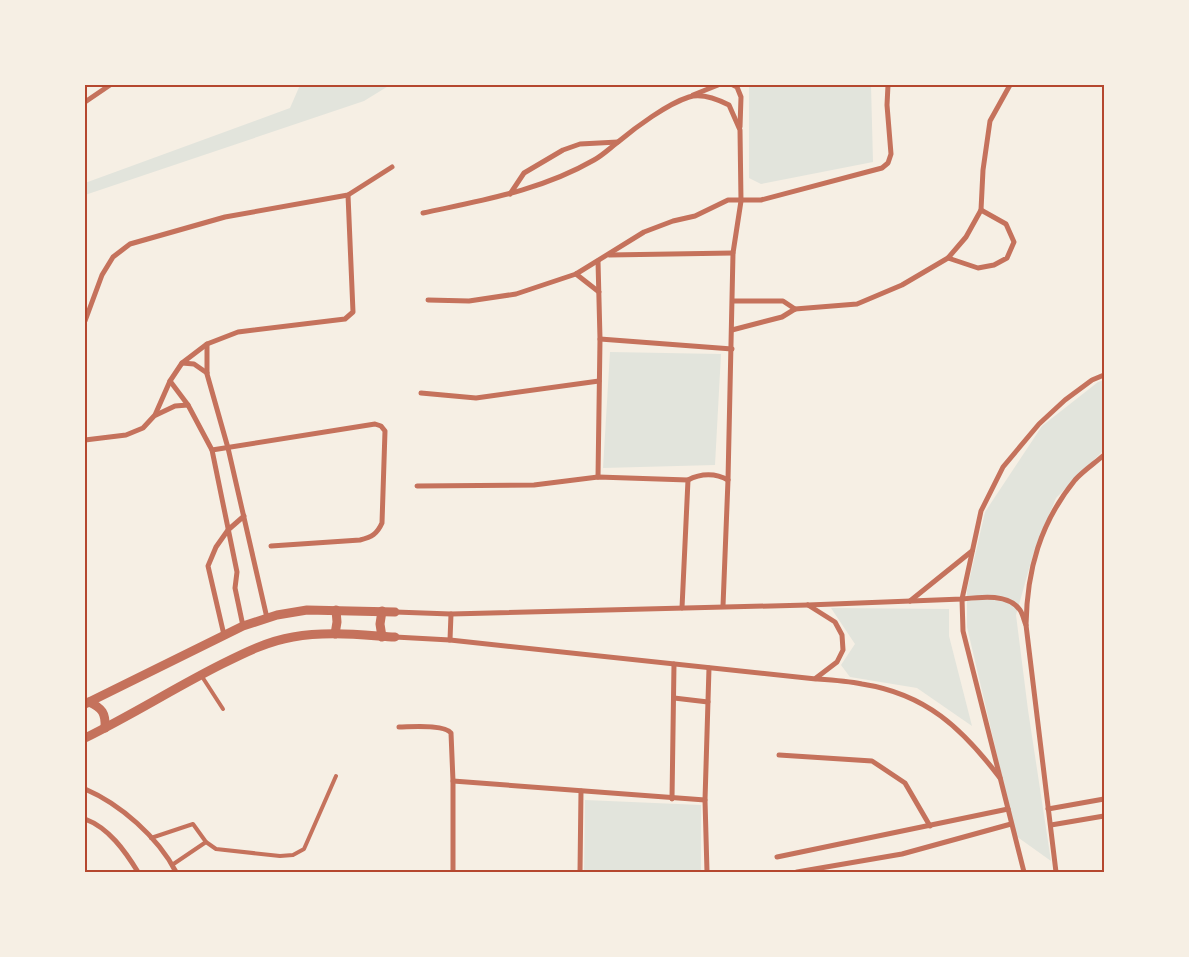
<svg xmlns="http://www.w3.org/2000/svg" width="1189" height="957" font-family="'Work Sans',sans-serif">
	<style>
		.green { fill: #e2e4dc }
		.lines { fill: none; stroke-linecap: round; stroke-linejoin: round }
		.service { stroke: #c5725c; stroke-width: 4 }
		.minor { stroke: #c5725c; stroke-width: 5 }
		.tertiary { stroke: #c5725c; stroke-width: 9 }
		.neatline { fill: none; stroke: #b5482f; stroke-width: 2 }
	</style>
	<rect width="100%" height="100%" fill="#f6efe4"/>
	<g class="green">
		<path d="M300 85H390L364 101 85 195V183L290 108Z"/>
		<path d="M749 85H871L873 162 761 184 749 178Z"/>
		<path d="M610 352 721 354 715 465 603 468Z"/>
		<path d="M1104 380V450L1056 498 1033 555 1016 615 1028 710 1051 861 1016 836 967 627V590L985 512 1042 426 1098 382Z"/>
		<path d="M831 608 949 609V636L972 726 917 688 850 677 841 665 855 644Z"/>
		<path d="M585 800 701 805V872H584Z"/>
	</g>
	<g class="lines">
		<g class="service">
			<path d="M201 675 223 709"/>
			<path d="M151 838 193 824 206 842 216 849 280 856 293 855 304 849 336 776"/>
			<path d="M172 865 206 842"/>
		</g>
		<g class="minor">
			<path d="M733 85 737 87 741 97 740 127"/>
			<path d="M693 95 718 85"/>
			<path d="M85 102 110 85"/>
			<path d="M510 194 524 173 563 150 580 144 618 142"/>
			<path d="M423 213C483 200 540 191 594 160 603 155 610 148 618 142 636 127 667 104 689 97 702 93 717 99 729 105L740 130 741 201 733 253 728 480 723 606"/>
			<path d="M609 255 733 253"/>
			<path d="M948 258 978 268 994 265 1007 258 1014 242 1006 224 981 210"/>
			<path d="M576 274 599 292"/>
			<path d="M428 300 469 301 516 294 576 274 644 232 673 221 695 216 728 200H761L882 168 888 163 891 154 887 105 888 85"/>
			<path d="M733 301H783L795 309"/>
			<path d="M85 321 102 275 113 257 130 244 225 217 348 195 392 167"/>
			<path d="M732 330 782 317 795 309 857 304 902 285 948 258 966 237 981 210 983 170 990 121 1010 85"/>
			<path d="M600 339 732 349"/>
			<path d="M207 344V374L228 448 267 618"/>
			<path d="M182 363 194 364 207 373"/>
			<path d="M170 381 188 405 212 450 237 572 235 588 243 626"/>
			<path d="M421 393 476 398 599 381"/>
			<path d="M156 415 175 406 188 405"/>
			<path d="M85 440 126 435 143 428 155 415 170 381 182 363 207 344 238 332 345 319 353 312 348 195"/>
			<path d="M212 450 375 424 381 426 385 431 382 523C377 534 372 537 360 540L271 546"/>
			<path d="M598 477 600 339 598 261"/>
			<path d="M417 486 534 485 598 477 688 480C701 473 716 473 728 480"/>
			<path d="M910 601 972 551"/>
			<path d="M808 605 835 622 842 635 843 650 837 662 816 678"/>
			<path d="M682 608 688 480"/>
			<path d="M395 612 451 614 808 605 962 599C980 597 1008 593 1020 610 1023 614 1024 621 1026 625"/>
			<path d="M224 635 208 566 216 547 228 530 244 516"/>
			<path d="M395 637 450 640 816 679C831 680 847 681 862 684 926 694 962 728 1000 778"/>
			<path d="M450 640 451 614"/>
			<path d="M674 698 708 702"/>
			<path d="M399 727C411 727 444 724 451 733L453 781V872"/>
			<path d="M779 755 872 761 905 783 930 826"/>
			<path d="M453 781 705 800"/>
			<path d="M85 789C120 804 158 837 176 872"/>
			<path d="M672 799 674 664"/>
			<path d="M1048 809 1104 799"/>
			<path d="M85 819C109 828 125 851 138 872"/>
			<path d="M1051 825 1104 816"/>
			<path d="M777 857 1008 809"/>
			<path d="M580 872 581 791"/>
			<path d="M707 872 705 800 709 668"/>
			<path d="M797 872 902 854 1011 824"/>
			<path d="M1024 872 963 631 962 599 981 511 1003 467 1039 424 1065 400 1092 380 1104 375"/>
			<path d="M1056 872 1026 625C1027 570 1040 523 1075 480 1083 471 1095 463 1104 455"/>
		</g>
		<g class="tertiary">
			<path d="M335 634 337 622 336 610"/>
			<path d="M382 637 380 624 382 611"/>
			<path d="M89 702C102 708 106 713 105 728"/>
			<path d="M85 704 243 626 277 615 307 610 395 612"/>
			<path d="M85 738C132 715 176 687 222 664 244 653 268 641 293 637 327 631 361 635 395 637"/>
		</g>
	</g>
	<rect width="1189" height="957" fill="none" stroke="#f6efe4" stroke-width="172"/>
	<rect x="86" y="86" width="1017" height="785" class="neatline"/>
</svg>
